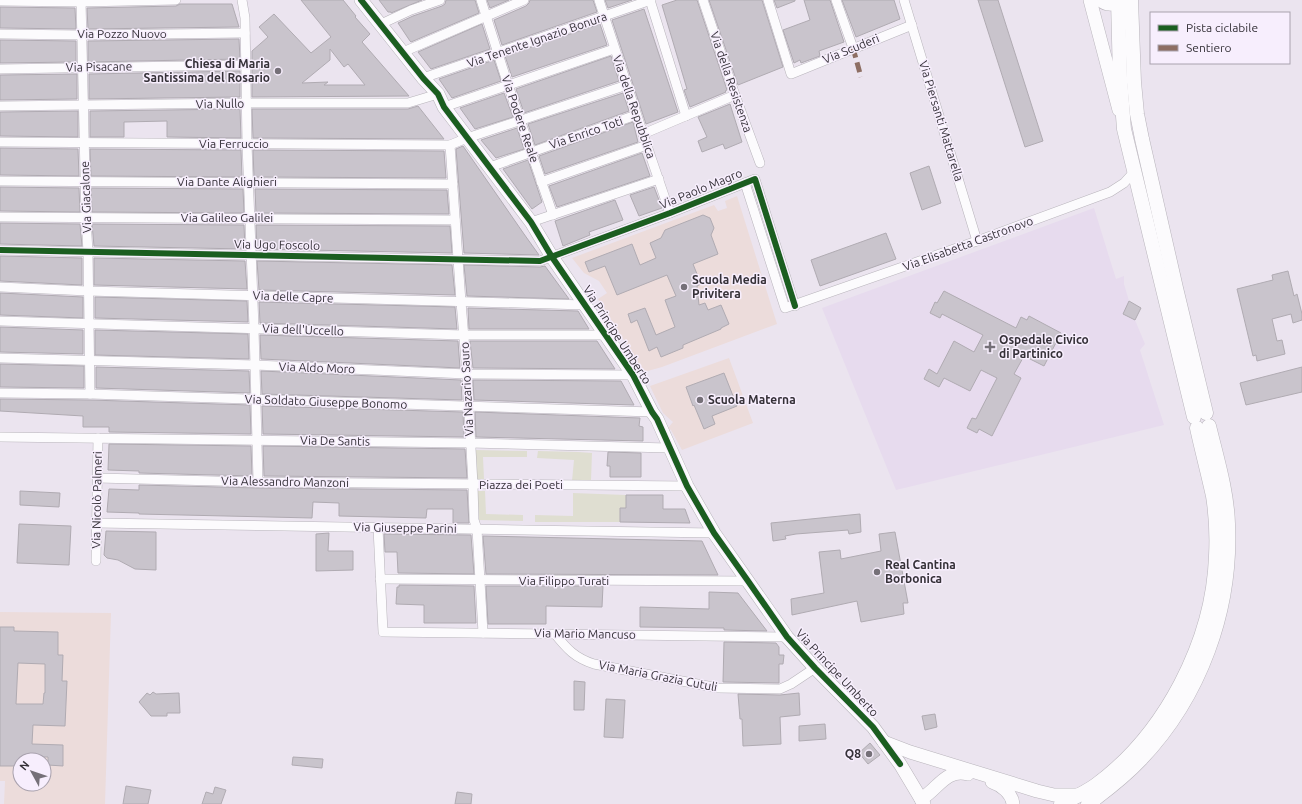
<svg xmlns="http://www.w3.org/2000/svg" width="1302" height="804" font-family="Ubuntu,sans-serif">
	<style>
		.built { fill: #e7dbee }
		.education { fill: #ecdcdb; fill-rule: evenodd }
		.green { fill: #dfded1 }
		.building { fill: #c9c4cc; stroke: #b0abb2; fill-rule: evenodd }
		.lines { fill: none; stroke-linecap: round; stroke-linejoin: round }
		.street-casing { stroke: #b8b4bb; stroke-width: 10 }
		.secondary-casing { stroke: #b8b4bb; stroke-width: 14 }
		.primary-casing { stroke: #b8b4bb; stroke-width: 15 }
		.street { stroke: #fcfbfd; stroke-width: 9 }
		.secondary { stroke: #fcfbfd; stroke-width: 13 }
		.primary { stroke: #fcfbfd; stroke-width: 14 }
		.quiet { stroke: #8d6e63; stroke-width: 5; stroke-dasharray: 10 5; stroke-linecap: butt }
		.cycleway-casing { stroke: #f7eefd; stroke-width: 8 }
		.cycleway { stroke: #1b5e20; stroke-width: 6 }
		.poi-dot { fill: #757078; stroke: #f7eefd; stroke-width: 1.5 }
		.labels { text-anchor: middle; stroke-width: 3; stroke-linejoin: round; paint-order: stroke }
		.street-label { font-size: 12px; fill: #353138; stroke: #f7eefd }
		.poi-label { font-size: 12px; font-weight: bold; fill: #353138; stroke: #f7eefd; text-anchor: start }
	</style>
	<rect width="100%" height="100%" fill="#ebe4ef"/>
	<path class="built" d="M1094 208 1116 279 1124 276V284L1129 301 1123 314 1135 320 1145 344 1140 350 1164 425 896 490 822 308Z"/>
	<g class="education">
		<path d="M737 196 777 324 662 367 644 372 598 299 607 293 599 281 584 273 572 258 714 205 718 211 727 208 725 201Z"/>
		<path d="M729 358 753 423 682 450 671 430 668 428 673 422 663 413 650 386Z"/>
		<path d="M0 612 111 613 105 804H4L5 781H0ZM20 760H44V784H20Z"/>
	</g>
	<g class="green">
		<path d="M475 450 527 451V457H483L484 479H477Z"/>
		<path d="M538 451 578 452 592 453 591 480 572 481 574 460 537 458Z"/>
		<path d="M477 491H485L486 514 523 515V521L479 520Z"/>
		<path d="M573 493 626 495V508H620V522H535V515L573 516Z"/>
	</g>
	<g class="building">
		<path d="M301 0H343L356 16 355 17 370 34 362 42 409 96 252 97V51L268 37 259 27 274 14 311 53 331 37ZM330 49 344 67 348 64 365 85H324L328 82 302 83 330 60Z"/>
		<path d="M379 0H422L391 13V12H388Z"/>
		<path d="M446 0H475L479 13 411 42 410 41 398 23 413 16 442 6 445 4Z"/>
		<path d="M487 0H509L490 8Z"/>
		<path d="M530 0H593L597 12 502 45 494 20 526 6 529 3Z"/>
		<path d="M605 0H632L608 8Z"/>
		<path d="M677 0H697L727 90 725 91 726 92 690 107 684 90 687 89 662 5Z"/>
		<path d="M709 0H762L783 67 738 85Z"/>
		<path d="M774 0H795V1L777 8Z"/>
		<path d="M804 0H830L844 42 819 51 820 56 801 63 800 60 794 63 783 30 810 20Z"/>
		<path d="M842 0H894L900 19 856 37Z"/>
		<path d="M978 0H998L1043 141 1025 147Z"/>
		<path d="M180 4H232L239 27 88 29 87 8 176 6Z"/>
		<path d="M0 7 75 8 76 29 0 28Z"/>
		<path d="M644 9 678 112 646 124 612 20Z"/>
		<path d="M482 24 490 49 431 69 418 52Z"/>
		<path d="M600 24 607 45 512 77 505 56Z"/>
		<path d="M239 39 240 59 88 62V41Z"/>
		<path d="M0 40 76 41V62L0 63Z"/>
		<path d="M611 56 619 81 524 113 516 89Z"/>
		<path d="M494 60 501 81 452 98 439 79Z"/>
		<path d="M240 71V97L89 99V74Z"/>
		<path d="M77 74V99L0 100V75Z"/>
		<path d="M504 93 513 117 475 129 460 108Z"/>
		<path d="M623 93 629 111 535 145 528 124Z"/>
		<path d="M730 104 742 142 725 149 723 144 702 152 698 141 707 137 698 117Z"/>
		<path d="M418 106 444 139 253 138 252 109H408Z"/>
		<path d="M240 109 241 138 167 137V121L124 122V137H90V111Z"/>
		<path d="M78 111V137L0 136V112Z"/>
		<path d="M633 122 638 142 545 174 539 156Z"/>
		<path d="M517 128 524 149 496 158 481 140Z"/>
		<path d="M463 146 524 234 539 255 464 253 456 149Z"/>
		<path d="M0 148 78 149 79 176 0 175Z"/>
		<path d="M90 149 241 150 242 177 91 176Z"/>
		<path d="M253 150 444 151 446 178 254 177Z"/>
		<path d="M642 153 650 176 557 207 549 186Z"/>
		<path d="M528 160 542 202 532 209 503 169Z"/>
		<path d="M929 166 941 203 922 210 910 173Z"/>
		<path d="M0 187 79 188 80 212 0 211Z"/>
		<path d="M654 187 662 208 639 216 630 195Z"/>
		<path d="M91 188 243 189 244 213 92 212Z"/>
		<path d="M255 189 447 190 449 214 256 213Z"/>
		<path d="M615 200 623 220 589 232 590 235 563 246 555 221Z"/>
		<path d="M703 215 710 218 714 228 711 235 718 254 693 264 701 284 697 286 699 305 705 303 708 310 721 305 729 324 721 328V329L683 345V348L661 357 657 347 649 351 637 320 631 323 628 314 645 308 656 335 675 327 665 300 676 296 667 275 617 295 605 266 589 272 585 262 632 244 640 265 656 258 650 243 661 238 665 230Z"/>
		<path d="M0 223 80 224 82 246 0 244Z"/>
		<path d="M92 224 244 225 245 249 94 246Z"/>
		<path d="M256 225 450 226 452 253 257 249Z"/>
		<path d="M886 233 896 259 820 286 811 260Z"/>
		<path d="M0 256 82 258V285L0 281Z"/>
		<path d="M94 258 245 261 247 289 94 285Z"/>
		<path d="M257 261 452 265 455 295 259 290Z"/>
		<path d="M464 265 540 267 545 266 569 299 467 296Z"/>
		<path d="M1288 271 1294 296 1297 294 1302 314V320L1293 323 1291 314 1272 319 1277 341 1282 340 1285 354 1257 361 1256 355 1253 356 1237 289 1273 280 1272 275Z"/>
		<path d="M944 291 1016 328 1021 317 1027 320 1029 316 1061 333 1044 366 1024 356 1014 374 1021 378 992 436 979 429 977 433 967 428 972 418 976 419 997 378 981 370 970 391 944 378 939 387 924 379 929 369 937 374 954 341 974 352 983 335 942 314 940 318 930 313 935 302 937 303Z"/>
		<path d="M0 293 83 297V318L0 315Z"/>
		<path d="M95 297 247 301 248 322 95 318Z"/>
		<path d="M1129 301 1141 308 1135 320 1123 314Z"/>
		<path d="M259 302 455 307 457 329 260 323Z"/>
		<path d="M468 308 578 311 589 329H469Z"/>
		<path d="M0 327 83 330V354L0 352Z"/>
		<path d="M95 330 248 334 249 359 95 355Z"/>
		<path d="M260 335 458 341 460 368 261 359Z"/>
		<path d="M470 341H597L615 369 473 368Z"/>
		<path d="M0 364 84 366V388L0 387Z"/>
		<path d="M96 367 249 371 250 393 96 388Z"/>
		<path d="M1302 367V392L1246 405 1240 383Z"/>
		<path d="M261 371 461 380 462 400 262 394Z"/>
		<path d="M724 373 737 406 712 416 715 424 704 429 694 405 693 406 686 387Z"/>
		<path d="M473 380 621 381 634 405 474 400Z"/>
		<path d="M0 399 90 400 250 405 251 434 109 432V427H83V416L0 411Z"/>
		<path d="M262 406 463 412 464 437 263 434Z"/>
		<path d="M475 412 640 418 639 426 643 427V441L476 437Z"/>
		<path d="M109 444 251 446 252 476 139 473V471L108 470Z"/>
		<path d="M263 446 465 449 467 478 264 476Z"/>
		<path d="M608 452 641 453V477H610V466H607Z"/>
		<path d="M139 485 258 488 467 490 469 523H453V509H427L426 518 339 516V503L313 502 312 518 139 514V513L107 512 109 489 139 490Z"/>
		<path d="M20 491 60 493 59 507 20 505Z"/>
		<path d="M626 495H663V509H685L690 523 620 522V508H626Z"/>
		<path d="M860 514 861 532 849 534 848 530 796 534 785 536 786 539 773 541 771 523Z"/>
		<path d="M19 524 71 526 69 565 17 563Z"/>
		<path d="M106 531 156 532V570L135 569 118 560 107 558 104 555Z"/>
		<path d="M895 532 908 603H903L904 614 861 622 857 601 792 615 791 599 824 593 819 552 840 550 841 559 881 551 879 534Z"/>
		<path d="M329 533 328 551H353V570L316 571V534Z"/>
		<path d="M384 534 471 535 474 574 398 573 397 552H385Z"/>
		<path d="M483 536 702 541 718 575 486 574Z"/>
		<path d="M399 585 474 586 476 623H424V605L396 604 397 587H399Z"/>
		<path d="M486 586H603L602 607 546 606V624H488Z"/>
		<path d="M709 592 738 593 767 631 724 630V628L640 627V607L709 609Z"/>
		<path d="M0 627H14V631L58 632V655H63L62 681H67L65 726 33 725 32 744 63 745V766L48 765V757H27L26 760H20V765H16V766H0ZM18 663 45 664V693H44L43 704H16Z"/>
		<path d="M724 642 776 643 779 647V655H784L783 664H779V683L723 682Z"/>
		<path d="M574 681 585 682 584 710H574Z"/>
		<path d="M153 692 156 694 179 693 180 713H167V716H151L139 702 147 693 150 695Z"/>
		<path d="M799 693 800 715 780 717 781 744 743 746 742 719H740L738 694 780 695Z"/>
		<path d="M606 699 625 700 623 738 604 737Z"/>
		<path d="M935 714 937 727 925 730 922 716Z"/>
		<path d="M825 724 826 739 799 741V726Z"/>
		<path d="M870 743 880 755 868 764 859 753Z"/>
		<path d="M293 757 323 759 322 768 292 765Z"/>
		<path d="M126 786 151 790 148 804H123Z"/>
		<path d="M215 787 226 790 221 804H202L206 792 213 794Z"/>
		<path d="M457 792 472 794 471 804H455Z"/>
	</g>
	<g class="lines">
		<defs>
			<g id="street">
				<path d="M81 0 86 218 88 252 90 394"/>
				<path d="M242 0 245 18 247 144 254 328 258 482"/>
				<path d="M481 0 508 85 553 215"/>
				<path d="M599 0 643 134 670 213"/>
				<path d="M650 0 686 116"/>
				<path d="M703 0 735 95 760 163"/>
				<path d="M768 0 791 74 912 25"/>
				<path d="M836 0 853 48"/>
				<path d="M904 0 977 241"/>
				<path d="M0 1 81 2 176 0"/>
				<path d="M381 24 411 10 440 0"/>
				<path d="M0 34 82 35 245 33"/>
				<path d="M403 52 524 0"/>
				<path d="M0 69 245 65"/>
				<path d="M423 78 651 0"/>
				<path d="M0 106 246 103H408L438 94"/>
				<path d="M444 107 614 49"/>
				<path d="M643 134 735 95"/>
				<path d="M0 142 450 145 467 138 627 85"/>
				<path d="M450 145 461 302 467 374 473 485 474 520 477 529 483 633"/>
				<path d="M490 167 636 115"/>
				<path d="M0 181 453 184"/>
				<path d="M541 182 647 145"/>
				<path d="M745 183 785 308 977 241 1110 192 1124 183 1134 172"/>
				<path d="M0 217 455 220"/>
				<path d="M531 222 659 179"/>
				<path d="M0 250 540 261 670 213 755 179 795 306"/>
				<path d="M0 287 88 291 585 305"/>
				<path d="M0 321 464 335H607"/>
				<path d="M0 358 255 365 467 374 633 375"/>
				<path d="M0 393 90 394 652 412"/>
				<path d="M0 437 470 443 669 448"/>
				<path d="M97 478 258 482 687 486"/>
				<path d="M96 523 714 533"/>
				<path d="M378 528 383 632 787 637"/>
				<path d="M96 561 98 438"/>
				<path d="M380 579 748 581"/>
				<path d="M555 634C567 649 575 658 594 664L718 688 780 689 791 684 815 668"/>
			</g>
			<g id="secondary">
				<path d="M361 0 423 78 438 94 444 107 531 222 552 257 633 375 652 412 657 419 687 486 714 533 787 637 815 668 873 727 900 764 924 804"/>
				<path d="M1090 0 1119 110"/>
				<path d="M1100 0C1106 5 1113 6 1119 0"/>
				<path d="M884 742 910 752 1037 791 1054 795H1080"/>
				<path d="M992 782C1002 785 1012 794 1013 804"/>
				<path d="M921 799C938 789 946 768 968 774"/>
			</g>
			<g id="primary">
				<path d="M1118 0 1120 78 1124 129 1194 417"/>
				<path d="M1131 0 1134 82 1137 114 1142 139 1176 288 1206 413"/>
				<path d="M1061 804C1073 798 1085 793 1096 785 1165 734 1213 642 1216 556 1217 537 1216 515 1213 496 1208 473 1202 451 1197 428"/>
				<path d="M1088 804C1107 790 1125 776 1141 759 1200 697 1232 610 1228 524 1227 491 1217 459 1209 426"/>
			</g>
		</defs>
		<use href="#street" class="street-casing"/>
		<use href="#secondary" class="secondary-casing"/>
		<use href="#primary" class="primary-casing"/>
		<use href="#street" class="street"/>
		<use href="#secondary" class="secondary"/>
		<use href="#primary" class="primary"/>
		<path class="quiet" d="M853 48 861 77"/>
		<defs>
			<g id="cycleway">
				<path d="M361 0 423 78 438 94 444 107 531 222 552 257 633 375 652 412 657 419 687 486 714 533 748 581 787 637 815 668 873 727 900 764"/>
				<path d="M0 250 540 261 670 213 755 179 795 306"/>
			</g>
		</defs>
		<use href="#cycleway" class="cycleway-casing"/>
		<use href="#cycleway" class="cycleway"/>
	</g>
	<g class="poi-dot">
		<circle cx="278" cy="71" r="4"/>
		<circle cx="684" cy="287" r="4"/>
		<path d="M988 341h4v4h4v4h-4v4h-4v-4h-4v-4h4z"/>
		<circle cx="700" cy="400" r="4"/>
		<circle cx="877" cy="572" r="4"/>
		<circle cx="869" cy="754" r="4"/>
	</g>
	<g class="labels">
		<g class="street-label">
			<text x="122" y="38">Via Pozzo Nuovo</text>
			<text transform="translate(537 40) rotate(-19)" y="4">Via Tenente Ignazio Bonura</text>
			<text transform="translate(851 49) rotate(-22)" y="4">Via Scuderi</text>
			<text transform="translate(99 67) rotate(-1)" y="4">Via Pisacane</text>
			<text transform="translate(731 82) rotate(71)" y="4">Via della Resistenza</text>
			<text transform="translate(220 104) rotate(-1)" y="4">Via Nullo</text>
			<text transform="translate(634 107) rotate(71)" y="4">Via della Repubblica</text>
			<text transform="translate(520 119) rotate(71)" y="4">Via Podere Reale</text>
			<text transform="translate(941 121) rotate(73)" y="4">Via Piersanti Mattarella</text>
			<text transform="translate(586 133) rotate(-19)" y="4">Via Enrico Toti</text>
			<text x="234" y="148">Via Ferruccio</text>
			<text x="227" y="186">Via Dante Alighieri</text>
			<text transform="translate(701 189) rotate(-22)" y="4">Via Paolo Magro</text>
			<text transform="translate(86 197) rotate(-92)" y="4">Via Giacalone</text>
			<text x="227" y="222">Via Galileo Galilei</text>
			<text transform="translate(968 244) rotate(-20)" y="4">Via Elisabetta Castronovo</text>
			<text transform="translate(277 245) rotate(1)" y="4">Via Ugo Foscolo</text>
			<text transform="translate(293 297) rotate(2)" y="4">Via delle Capre</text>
			<text transform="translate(303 330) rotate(2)" y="4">Via dell'Uccello</text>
			<text transform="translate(617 335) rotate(57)" y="4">Via Principe Umberto</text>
			<text transform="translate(317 368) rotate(2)" y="4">Via Aldo Moro</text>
			<text transform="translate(467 389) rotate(-93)" y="4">Via Nazario Sauro</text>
			<text transform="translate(326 402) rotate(2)" y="4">Via Soldato Giuseppe Bonomo</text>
			<text transform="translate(335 441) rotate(1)" y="4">Via De Santis</text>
			<text transform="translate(285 482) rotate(1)" y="4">Via Alessandro Manzoni</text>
			<text x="521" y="489">Piazza dei Poeti</text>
			<text transform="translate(97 500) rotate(-89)" y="4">Via Nicolò Palmeri</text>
			<text transform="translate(405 528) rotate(1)" y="4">Via Giuseppe Parini</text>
			<text x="564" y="585">Via Filippo Turati</text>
			<text transform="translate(585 634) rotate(1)" y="4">Via Mario Mancuso</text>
			<text transform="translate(837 673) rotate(47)" y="4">Via Principe Umberto</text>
			<text transform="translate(658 676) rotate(11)" y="4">Via Maria Grazia Cutuli</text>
		</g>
		<g class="poi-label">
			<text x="270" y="68" text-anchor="end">Chiesa di Maria<tspan x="270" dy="14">Santissima del Rosario</tspan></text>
			<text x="692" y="284">Scuola Media<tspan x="692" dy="14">Privitera</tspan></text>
			<text x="999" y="344">Ospedale Civico<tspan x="999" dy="14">di Partinico</tspan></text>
			<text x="708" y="404">Scuola Materna</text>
			<text x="885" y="569">Real Cantina<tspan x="885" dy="14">Borbonica</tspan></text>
			<text x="861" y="758" text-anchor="end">Q8</text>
		</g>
	</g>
	<rect x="1150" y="12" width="140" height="52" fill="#f7eefd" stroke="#a9a2ae"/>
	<rect x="1158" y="25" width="20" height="6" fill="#1b5e20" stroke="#a9a2ae"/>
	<text x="1186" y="32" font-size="12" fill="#353138">Pista ciclabile</text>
	<rect x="1158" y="45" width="20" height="6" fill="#8d6e63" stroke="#a9a2ae"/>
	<text x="1186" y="52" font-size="12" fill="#353138">Sentiero</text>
	<g transform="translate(32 772) rotate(310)"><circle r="19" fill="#f7eefd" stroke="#a9a2ae"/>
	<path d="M0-3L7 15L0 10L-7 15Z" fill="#757078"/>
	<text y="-6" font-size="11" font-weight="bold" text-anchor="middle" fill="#353138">N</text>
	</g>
</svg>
